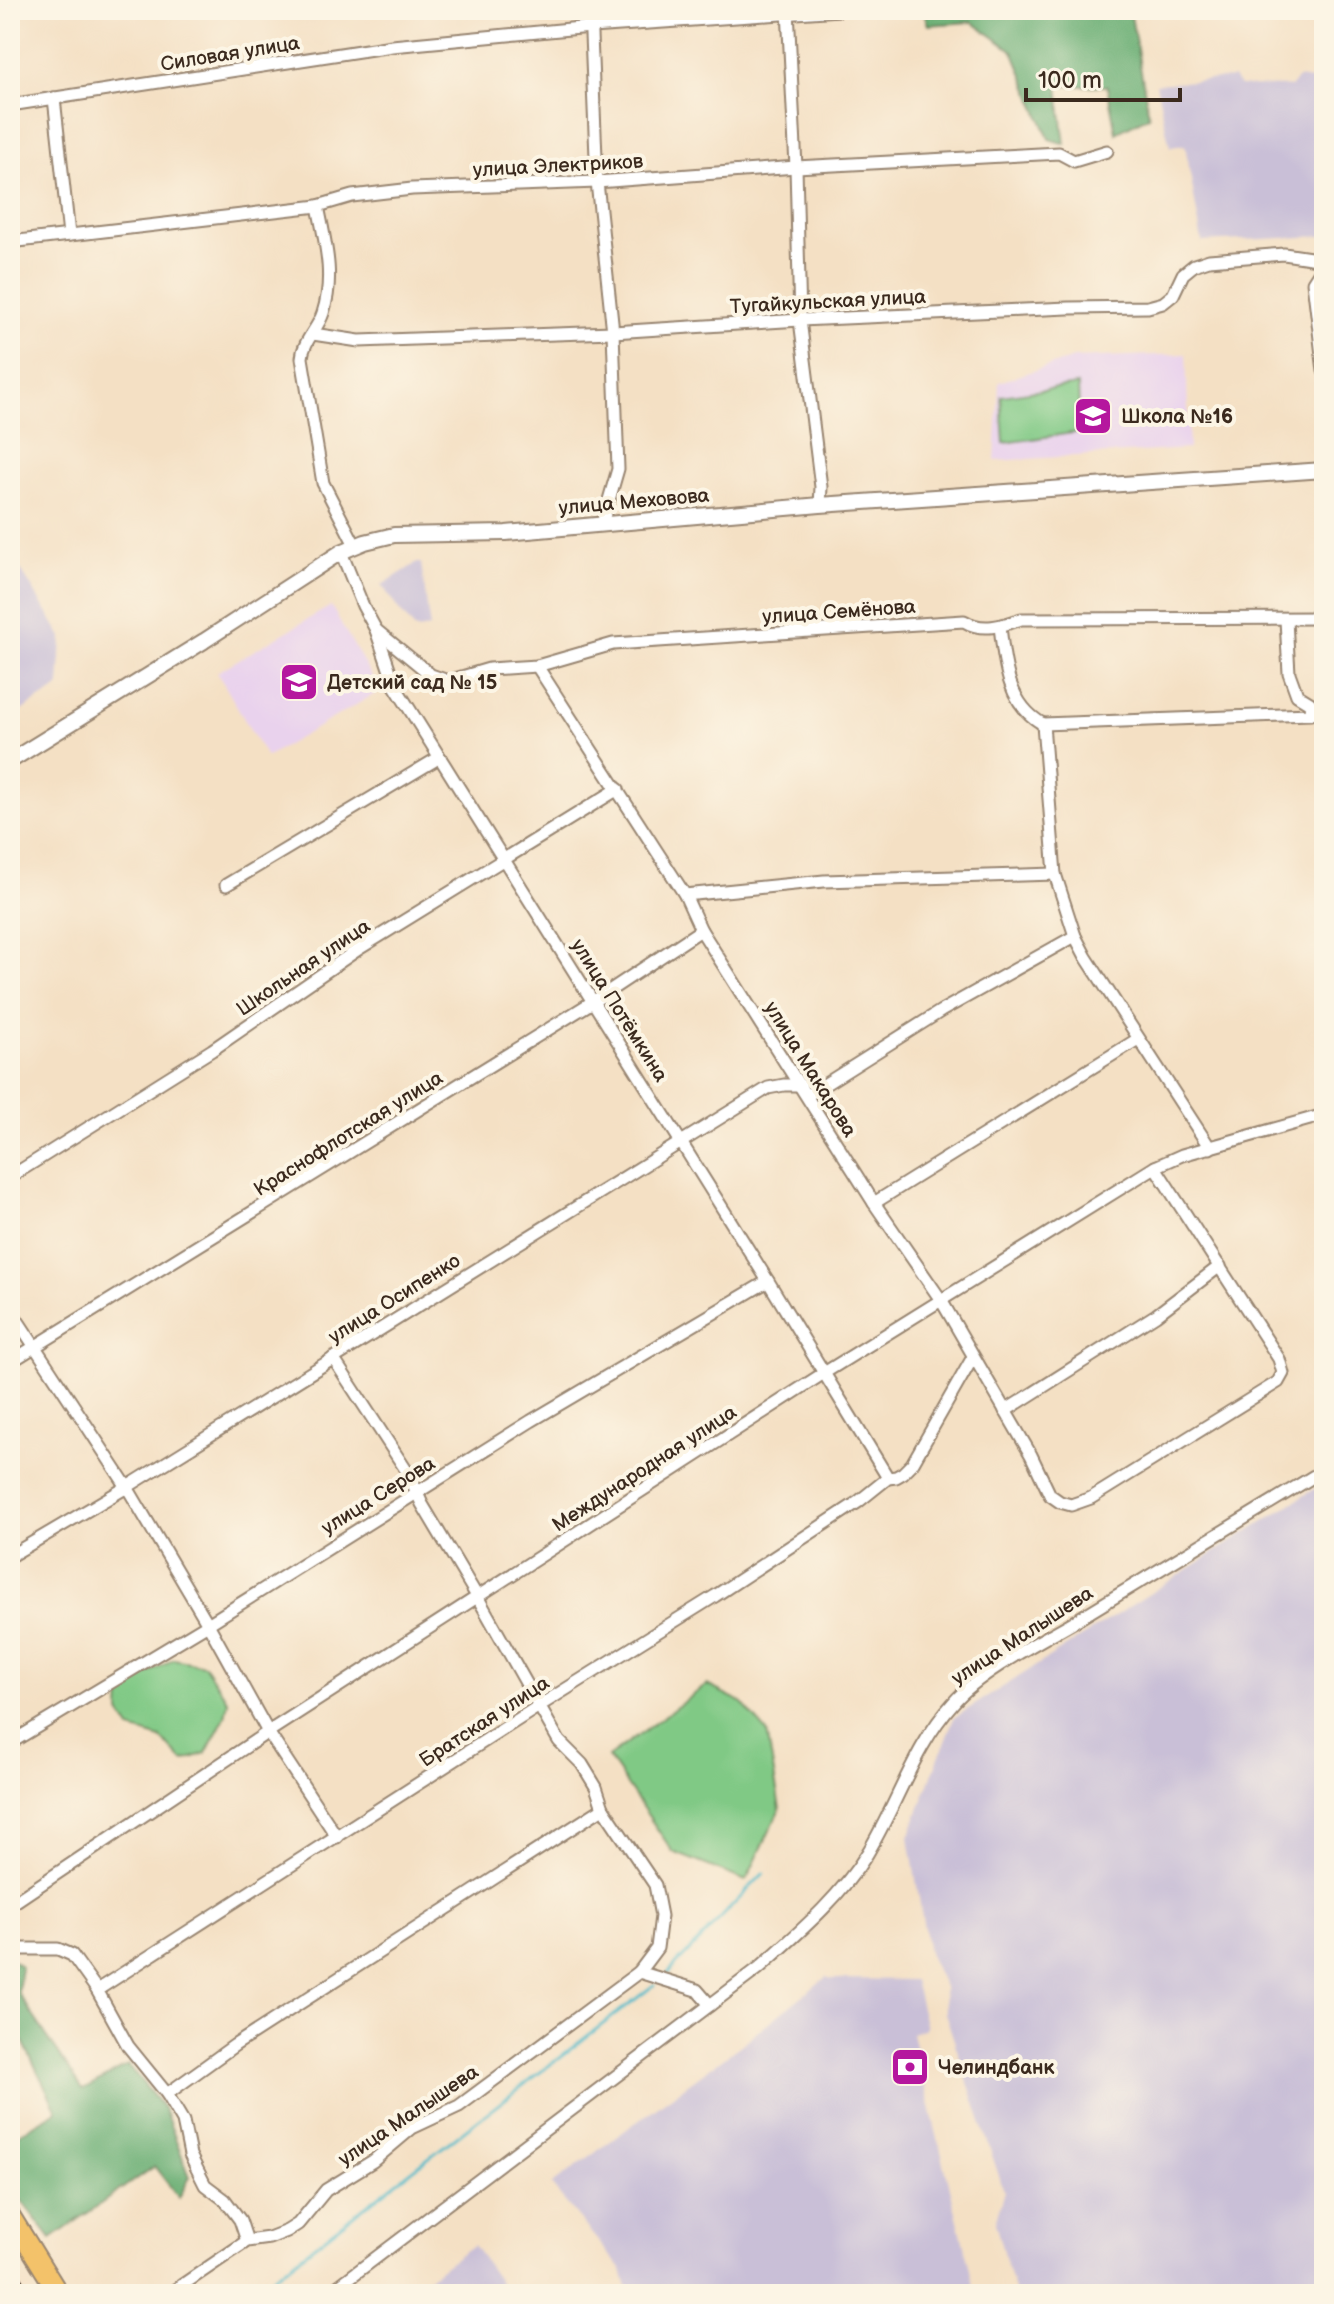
<svg xmlns="http://www.w3.org/2000/svg" width="1334" height="2304" font-family="'Balsamiq Sans',sans-serif">
	<style>
		.built { fill: #e9d2ed }
		.industrial { fill: #c9bfd7 }
		.green { fill: #80c985; stroke: #5e7a52; stroke-width: 2 }
		.forest { fill: #68ad72; stroke: #526c48; stroke-width: 2 }
		.lines { fill: none; stroke-linecap: round; stroke-linejoin: round }
		.stream { stroke: #4cb8c8; stroke-width: 3 }
		.minor-casing { stroke: #988571; stroke-width: 15 }
		.tertiary-casing { stroke: #988571; stroke-width: 18 }
		.primary-casing { stroke: #988571; stroke-width: 22 }
		.minor { stroke: #fff; stroke-width: 11 }
		.tertiary { stroke: #fff; stroke-width: 14 }
		.primary { stroke: #f3c26a; stroke-width: 18 }
		.rail { stroke: #3b2a1e; stroke-width: 3 }
		.labels { text-anchor: middle; stroke-width: 8; stroke-linejoin: round; paint-order: stroke }
		.street-label { font-size: 20px; fill: #3b2a1e; stroke: #fcf5e5 }
		.poi-label { font-size: 20px; font-weight: bold; fill: #3b2a1e; stroke: #fcf5e5; text-anchor: start }
	</style>
	<rect width="100%" height="100%" fill="#fcf5e5"/>
	<filter id="ink" filterUnits="userSpaceOnUse"><feTurbulence type="fractalNoise" baseFrequency=".0125" numOctaves="2"/><feDisplacementMap in="SourceGraphic" scale="16" xChannelSelector="R" yChannelSelector="G"/><feConvolveMatrix kernelMatrix="1 2 1 2 8 2 1 2 1" color-interpolation-filters="sRGB"/></filter>
	<filter id="wash" filterUnits="userSpaceOnUse"><feTurbulence type="fractalNoise" baseFrequency=".006" numOctaves="4" result="noise"/><feDisplacementMap in="SourceGraphic" scale="32" xChannelSelector="R" yChannelSelector="G"/><feGaussianBlur stdDeviation="1.8" result="paint"/><feColorMatrix in="noise" values="0 0 0 0 0 0 0 0 0 0 0 0 0 0 0 0 0 1.4 0 .05"/><feComposite in="paint" operator="in"/></filter>
	<g filter="url(#wash)">
		<rect width="100%" height="100%" fill="#f4e0c4"/>
		<g class="built">
			<path d="M1186 354 1189 449 995 461 999 382 1074 358Z"/>
			<path d="M331 606 380 691 266 757 217 672Z"/>
		</g>
		<g class="industrial">
			<path d="M1233 78 1240 86 1291 87 1298 78 1324 82V236L1202 242 1185 145 1170 147 1156 84Z"/>
			<path d="M10 552 62 637 59 687 10 718Z"/>
			<path d="M417 563H421L430 628 416 630 398 609 382 585Z"/>
			<path d="M1324 1483V2294H1015L995 2223 1004 2191 945 2013 944 1987 928 1953 909 1837 928 1786 954 1718Z"/>
			<path d="M826 1977 832 1979 914 1980 926 2028 912 2033 976 2294H629L622 2270 551 2185 741 2045Z"/>
			<path d="M473 2245 508 2294H406L446 2264Z"/>
		</g>
		<g class="green">
			<path d="M1078 385 1080 432 1004 443 1001 396Z"/>
			<path d="M174 1659 204 1665 228 1701 225 1717 206 1753 183 1761 161 1738 130 1729 120 1713 121 1689Z"/>
			<path d="M707 1685 741 1702 767 1732 780 1809 746 1881 673 1852 608 1757Z"/>
		</g>
		<g class="forest">
			<path d="M923 10H1130L1149 116 1116 133 1107 86H1058L1065 144 1049 139 1013 51 972 22 928 25Z"/>
			<path d="M10 1958 21 1966 18 1993 83 2090 128 2065 164 2109 190 2177 179 2198 154 2166 51 2239 10 2186V2139L57 2111 10 2015Z"/>
		</g>
		<g class="lines">
			<g class="stream">
				<path d="M668 1973 764 1873"/>
				<path d="M251 2294 654 1985"/>
			</g>
		</g>
	</g>
	<g filter="url(#ink)">
		<g class="lines">
			<defs>
				<g id="minor">
					<path d="M590 10 597 182 613 332 618 469 602 524"/>
					<path d="M788 10 796 167 800 320 821 487 820 505"/>
					<path d="M54 98 69 235"/>
					<path d="M10 105 392 46 591 27 840 10"/>
					<path d="M318 206C325 242 335 276 323 313 318 329 303 341 302 358L323 483 355 545"/>
					<path d="M10 242 318 206 352 196 412 189 597 182 796 167 1059 153 1074 161 1107 151"/>
					<path d="M1324 265 1313 282 1324 371"/>
					<path d="M313 334 359 341 613 332 800 320 1068 308 1148 307 1163 303 1173 295 1183 274 1194 265 1209 260 1284 254 1324 260"/>
					<path d="M341 552 363 606 376 630 395 686 768 1281 888 1478"/>
					<path d="M1000 626C1004 663 1008 705 1043 724"/>
					<path d="M376 630 431 675 448 681 489 669 537 666 613 644 964 621C982 632 1002 626 1021 619L1324 618"/>
					<path d="M537 666 685 895 701 930 874 1203 941 1300 1031 1455 1050 1495 1060 1502 1071 1505 1091 1498 1278 1382 1283 1373 1279 1359 1155 1167"/>
					<path d="M1043 724 1055 874 1075 936 1086 957 1210 1148"/>
					<path d="M1043 724 1311 714 1310 703 1297 695 1289 673 1286 620"/>
					<path d="M226 885 440 757"/>
					<path d="M685 895 824 881 1055 874"/>
					<path d="M808 1095 941 1011 1075 936"/>
					<path d="M10 1177 212 1050 360 948 618 789"/>
					<path d="M874 1203 1138 1039"/>
					<path d="M10 1309 127 1487 208 1624 268 1732 337 1837"/>
					<path d="M333 1358 408 1473 422 1504 478 1598 559 1741 582 1764 596 1787 603 1808 655 1885 661 1916 657 1948 639 1972"/>
					<path d="M10 1362 594 1001 701 930"/>
					<path d="M1005 1411 1156 1315 1220 1266"/>
					<path d="M10 1556 127 1487 768 1088 784 1085H801"/>
					<path d="M10 1743 208 1624 531 1421 768 1281"/>
					<path d="M10 1905 268 1732 824 1373 1155 1167 1182 1155 1324 1115"/>
					<path d="M10 1946 18 1949H58L72 1955 97 1990 128 2046 167 2094 183 2121 190 2155 205 2185 225 2200 240 2220 247 2241"/>
					<path d="M97 1990 539 1706 715 1596 858 1502 888 1478 896 1477 903 1473 912 1464 973 1357"/>
					<path d="M167 2094 235 2045 603 1808"/>
					<path d="M169 2294 247 2241 269 2238 287 2231 298 2224 326 2190 373 2161 412 2128 459 2106 639 1972 697 1990 710 2005"/>
					<path d="M328 2294 759 1968C797 1934 840 1898 867 1854 898 1803 914 1746 954 1702 981 1671 1039 1642 1075 1621 1158 1570 1241 1520 1324 1470"/>
				</g>
				<path id="tertiary" d="M10 761 204 641 341 552 365 542 394 535 506 533 820 505 1324 470"/>
				<path id="primary" d="M10 2215 59 2294"/>
			</defs>
			<use href="#minor" class="minor-casing"/>
			<use href="#tertiary" class="tertiary-casing"/>
			<use href="#primary" class="primary-casing"/>
			<use href="#minor" class="minor"/>
			<use href="#tertiary" class="tertiary"/>
			<use href="#primary" class="primary"/>
			<path class="rail" d="M10 2260 31 2294"/>
		</g>
	</g>
	<defs>
		<symbol id="school-square" viewBox="-11 -11 22 22"><rect x="-9" y="-9" width="18" height="18" rx="4" fill="#b5179e" stroke="#fcf5e5"/><path d="M0-5L7-2L0 1L-7-2ZM-4 1L0 2.5L4 1V4Q0 6-4 4Z" fill="#fff"/></symbol>
		<symbol id="bank-square" viewBox="-11 -11 22 22"><rect x="-9" y="-9" width="18" height="18" rx="4" fill="#b5179e" stroke="#fcf5e5"/><path d="M-6-4H6V4H-6ZM0-2.3a2.3 2.3 0 1 0 0 4.6a2.3 2.3 0 1 0 0-4.6Z" fill="#fff"/></symbol>
	</defs>
	<g fill-rule="evenodd">
		<use href="#school-square" x="1071" y="394" width="44" height="44"/>
		<use href="#school-square" x="277" y="660" width="44" height="44"/>
		<use href="#bank-square" x="888" y="2045" width="44" height="44"/>
	</g>
	<g class="labels">
		<g class="street-label">
			<text transform="translate(230 53) rotate(-9)" y="7">Силовая улица</text>
			<text transform="translate(558 165) rotate(-3)" y="7">улица Электриков</text>
			<text transform="translate(828 301) rotate(-3)" y="7">Тугайкульская улица</text>
			<text transform="translate(634 501) rotate(-5)" y="7">улица Меховова</text>
			<text transform="translate(839 611) rotate(-4)" y="7">улица Семёнова</text>
			<text transform="translate(303 967) rotate(-34)" y="7">Школьная улица</text>
			<text transform="translate(620 1010) rotate(58)" y="7">улица Потёмкина</text>
			<text transform="translate(811 1069) rotate(58)" y="7">улица Макарова</text>
			<text transform="translate(348 1133) rotate(-32)" y="7">Краснофлотская улица</text>
			<text transform="translate(394 1298) rotate(-32)" y="7">улица Осипенко</text>
			<text transform="translate(644 1468) rotate(-33)" y="7">Международная улица</text>
			<text transform="translate(378 1495) rotate(-32)" y="7">улица Серова</text>
			<text transform="translate(1022 1635) rotate(-33)" y="7">улица Малышева</text>
			<text transform="translate(484 1721) rotate(-33)" y="7">Братская улица</text>
			<text transform="translate(408 2115) rotate(-34)" y="7">улица Малышева</text>
		</g>
		<g class="poi-label">
			<text x="1121" y="423">Школа №16</text>
			<text x="327" y="689">Детский сад № 15</text>
			<text x="938" y="2074">Челиндбанк</text>
		</g>
	</g>
	<rect width="1334" height="2304" fill="none" stroke="#fcf5e5" stroke-width="40"/>
	<path d="M1026 88v12h154v-12" fill="none" stroke="#3b2a1e" stroke-width="4"/>
	<text x="1038" y="88" font-size="24" fill="#3b2a1e" stroke="#fcf5e5" stroke-width="6" paint-order="stroke">100 m</text>
</svg>
